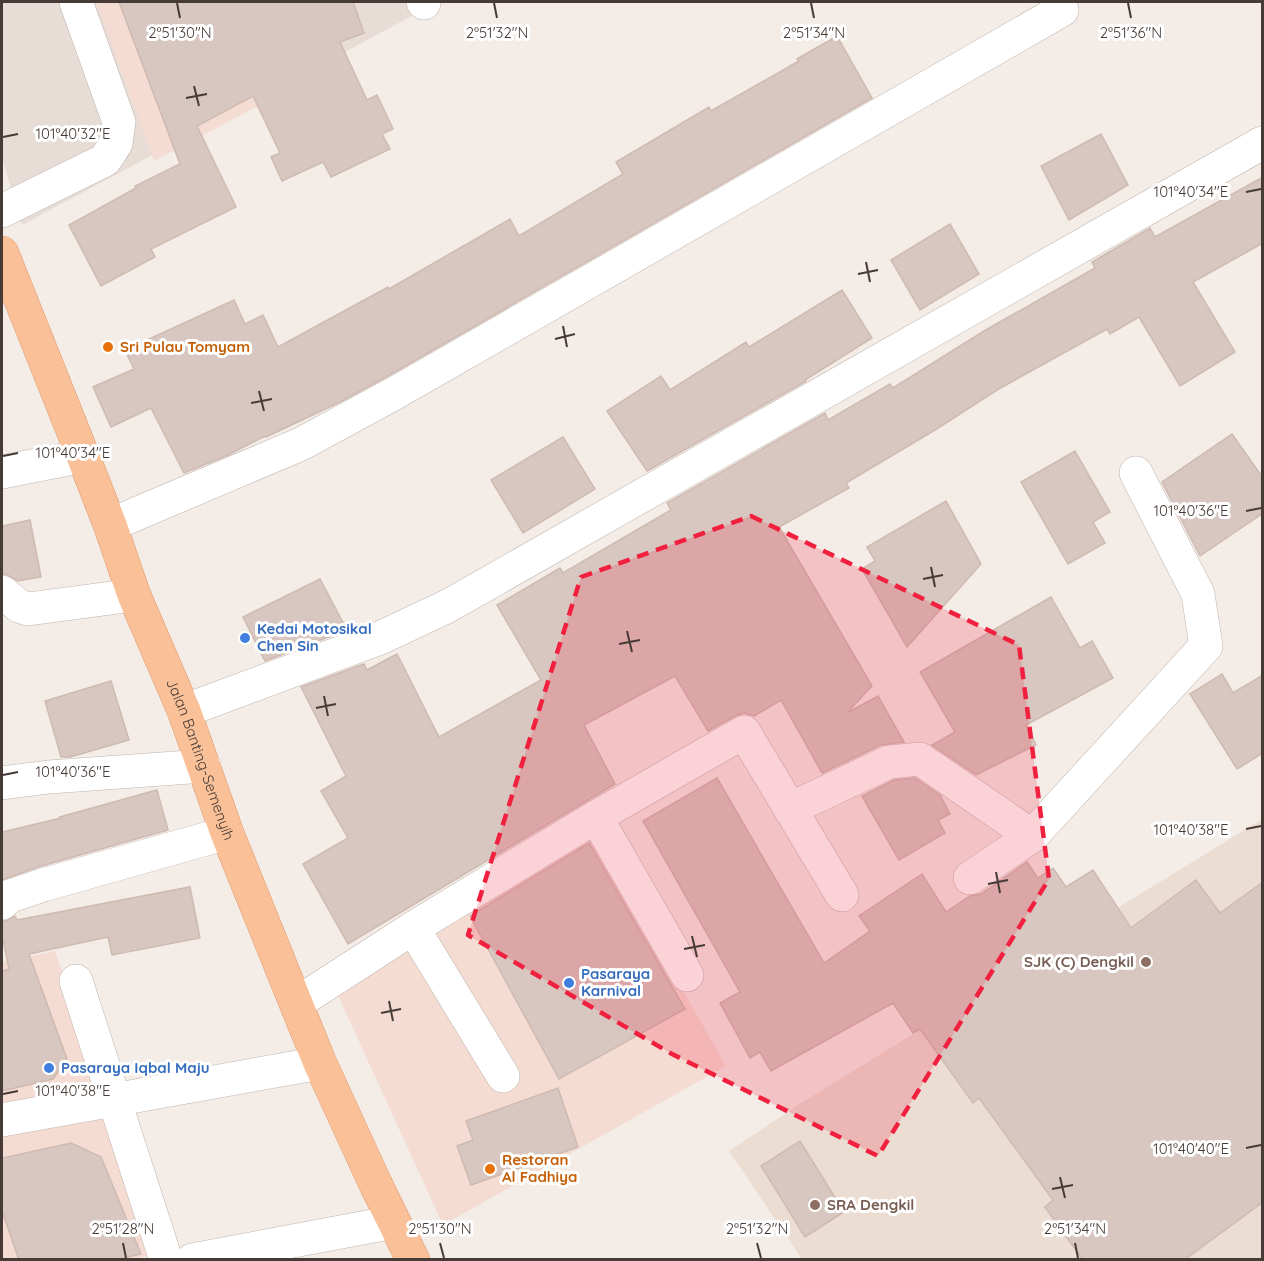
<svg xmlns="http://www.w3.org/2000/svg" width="1264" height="1261" font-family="Quicksand,sans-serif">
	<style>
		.residential { fill: #e7dcd6 }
		.commercial { fill: #f4dcd3 }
		.education { fill: #ecddd2 }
		.building { fill: #d7c7c0; stroke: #cfbab1; stroke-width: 1.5 }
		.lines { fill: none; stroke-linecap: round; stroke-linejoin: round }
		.minor-casing { stroke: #c1b4ad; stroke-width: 34 }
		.major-casing { stroke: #df9869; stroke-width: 34 }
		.minor { stroke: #fff; stroke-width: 33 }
		.major { stroke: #fac199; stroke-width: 33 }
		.marked { fill: #f1203f; fill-opacity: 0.2; stroke: #f1203f; stroke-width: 4.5; stroke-dasharray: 12 8; stroke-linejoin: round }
		.ticks { fill: none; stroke: #463b36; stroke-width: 2 }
		.food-dot { fill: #e8710a; stroke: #fff; stroke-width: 2 }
		.shop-dot { fill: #3f7fe0; stroke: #fff; stroke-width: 2 }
		.education-dot { fill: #8d6e63; stroke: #fff; stroke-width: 2 }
		.labels { text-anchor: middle; stroke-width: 6; stroke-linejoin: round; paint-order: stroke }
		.food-label { font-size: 15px; font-weight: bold; fill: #c56008; stroke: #fff; text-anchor: start }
		.shop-label { font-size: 15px; font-weight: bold; fill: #366cbe; stroke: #fff; text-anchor: start }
		.street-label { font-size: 15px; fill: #463b36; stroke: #fff }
		.education-label { font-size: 15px; font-weight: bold; fill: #785e54; stroke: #fff; text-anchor: end }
		.ticks-label { font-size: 15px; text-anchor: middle; fill: #463b36; stroke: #fff; stroke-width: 6; stroke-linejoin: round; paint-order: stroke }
	</style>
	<rect width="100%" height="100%" fill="#f3ece7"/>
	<path class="residential" d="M2 2H438L22 225 2 158Z"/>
	<g class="commercial">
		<path d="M96 2H260L292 88 154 161Z"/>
		<path d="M594 834 726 1066 443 1225 336 991Z"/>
		<path d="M55 951 157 1254 129 1260H2V962Z"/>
	</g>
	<path class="education" d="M1262 819V1259H802L729 1151 798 1105Z"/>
	<g class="building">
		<path d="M119 2H353L364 33 340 42 367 100 377 95 393 129 382 134 390 149 331 177 323 162 282 181 271 157 280 153 253 96 197 126 236 207 151 249 155 257 101 286 69 225 136 188 135 186 180 164Z"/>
		<path d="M837 36 872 98 386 377 342 401 266 437 265 436 228 455 184 473 151 408 111 427 93 387 134 369 125 350 234 300 245 324 263 315 278 347 388 287 389 289 510 219 519 236 623 174 616 162 709 107 711 111 799 61 797 59Z"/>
		<path d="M1101 134 1128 185 1069 220 1041 166Z"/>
		<path d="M1263 177V243L1193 282 1235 352 1180 386 1139 317 1110 334 1107 329 997 390 935 430 846 483 849 488 779 527 872 686 847 713 878 696 904 742 881 745 822 773 781 700 754 716 744 713 735 716 708 731 675 676 584 725 615 784 348 944 303 864 348 838 321 791 346 776 301 687 364 664 367 670 397 654 439 737 541 680 497 605 560 568 563 573 671 510 667 503 825 413 828 420 890 384 893 388 984 331 1095 268 1092 262 1150 228 1155 237Z"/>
		<path d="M950 224 979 274 920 310 891 260Z"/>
		<path d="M842 290 872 338 805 380 806 381 647 471 607 411 661 376 670 390 746 342 749 347Z"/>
		<path d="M1232 434 1263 478V513L1200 556 1162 482Z"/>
		<path d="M563 437 595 489 523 533 491 480Z"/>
		<path d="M1075 451 1110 512 1093 522 1105 543 1068 564 1021 482Z"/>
		<path d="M946 501 981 564 907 647 862 569 875 561 867 547Z"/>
		<path d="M30 520 41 577 18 581 6 574H2V526Z"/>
		<path d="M320 579 347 630 265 661 243 617Z"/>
		<path d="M1051 597 1080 648 1092 641 1113 678 1026 725 1036 745 976 775 932 745 955 732 920 672Z"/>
		<path d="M1222 674 1233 693 1263 675V753L1237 769 1190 694Z"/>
		<path d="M111 681 129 740 70 757H61L45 701Z"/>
		<path d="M717 778 824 963 870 931 859 916 922 874 946 912 970 896 981 894 1027 862 1038 878 1053 868 1066 887 1093 870 1131 928 1196 880 1220 913 1263 882V1202L1184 1260H1083L1045 1207 1053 1200 979 1098 973 1103 920 1029 913 1033 893 1003 771 1071 760 1052 750 1058 720 1003 740 992 643 821Z"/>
		<path d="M915 778 940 795 950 814 938 820 945 833 899 860 862 796 894 780Z"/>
		<path d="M157 790 168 830 38 867 2 880V832L61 818 60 817Z"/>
		<path d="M589 843 685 1009 559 1079 470 916Z"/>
		<path d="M190 887 200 938 112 955 108 937 29 954 67 1059 53 1079 2 1091V971L9 969 2 935V921H6L15 916 17 920Z"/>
		<path d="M558 1088 578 1147 471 1185 457 1146 473 1140 466 1121Z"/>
		<path d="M800 1141 844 1212 805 1237 761 1166Z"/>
		<path d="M71 1143 101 1157 141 1254 115 1260H19L2 1211V1158Z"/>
	</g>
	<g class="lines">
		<defs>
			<g id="minor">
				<path d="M423 2 424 3"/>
				<path d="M2 211 105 160 116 143 119 122 76 2"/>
				<path d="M2 472 83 456"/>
				<path d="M110 525 301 444 395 393 1062 10"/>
				<path d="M2 592 19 606 28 609 134 595"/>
				<path d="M184 711 380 638 448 606 1262 143"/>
				<path d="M2 783 49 777 204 766"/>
				<path d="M790 809 889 762 920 759 1032 836"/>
				<path d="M596 817 687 975"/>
				<path d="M970 878 1032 836 1206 646 1198 594 1136 473"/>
				<path d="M2 903 10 896 43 885 227 833"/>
				<path d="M413 928 503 1076"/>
				<path d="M76 981 166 1260"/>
				<path d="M297 1003 413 928 596 817 744 732 842 895"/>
				<path d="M2 1120 320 1063"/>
				<path d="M192 1260 394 1222"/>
			</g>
			<g id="major">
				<path id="s1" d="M2 253 83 456 110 525 134 595 184 711 227 833 320 1063 376 1185 413 1260"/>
			</g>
		</defs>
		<use href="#minor" class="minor-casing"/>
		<use href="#major" class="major-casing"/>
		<use href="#minor" class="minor"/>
		<use href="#major" class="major"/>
	</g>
	<path class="marked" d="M751 516 1019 645 1049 879 878 1156 672 1054 468 935 581 577Z"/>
	<path class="ticks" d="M177 3 180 18M494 3 497 18M811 3 814 18M1128 3 1131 18M194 86 199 106M186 98 207 94M3 137 18 134M1246 192 1261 189M866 262 870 282M858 274 878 270M563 326 567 347M555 339 575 334M259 391 264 411M251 403 272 399M3 456 18 453M1246 511 1261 508M931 567 935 587M923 579 943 575M627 631 632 652M619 644 640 640M324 696 328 716M316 708 336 704M3 775 18 772M1246 829 1261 826M996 872 1000 893M988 884 1008 880M692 936 697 957M684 949 705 945M389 1001 393 1021M381 1013 401 1009M3 1094 18 1091M1246 1148 1261 1145M1060 1177 1065 1198M1052 1189 1073 1185M123 1243 126 1258M440 1243 444 1258M757 1243 761 1258M1075 1243 1078 1258"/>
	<g class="food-dot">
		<circle cx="108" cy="347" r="6"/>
		<circle cx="490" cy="1169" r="6"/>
	</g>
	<g class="shop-dot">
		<circle cx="245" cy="638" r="6"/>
		<circle cx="569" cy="983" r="6"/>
		<circle cx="49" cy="1068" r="6"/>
	</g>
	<g class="education-dot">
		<circle cx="1146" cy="962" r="6"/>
		<circle cx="815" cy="1205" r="6"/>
	</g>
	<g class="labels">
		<g class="food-label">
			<text x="120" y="352">Sri Pulau Tomyam</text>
			<text x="502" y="1165">Restoran<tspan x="502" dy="17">Al Fadhiya</tspan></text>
		</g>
		<g class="shop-label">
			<text x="257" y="634">Kedai Motosikal<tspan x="257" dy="17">Chen Sin</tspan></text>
			<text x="581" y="979">Pasaraya<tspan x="581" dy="17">Karnival</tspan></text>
			<text x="61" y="1073">Pasaraya Iqbal Maju</text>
		</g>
		<g class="street-label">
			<text dy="5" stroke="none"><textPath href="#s1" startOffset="544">Jalan Banting-Semenyih</textPath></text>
		</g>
		<g class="education-label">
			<text x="1134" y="967">SJK (C) Dengkil</text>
			<text x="827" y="1210" text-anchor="start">SRA Dengkil</text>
		</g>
	</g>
	<g class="ticks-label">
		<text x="180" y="38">2°51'30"N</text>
		<text x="497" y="38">2°51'32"N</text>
		<text x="814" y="38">2°51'34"N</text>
		<text x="1131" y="38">2°51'36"N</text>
		<text x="73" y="139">101°40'32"E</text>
		<text x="1191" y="197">101°40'34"E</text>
		<text x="73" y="458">101°40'34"E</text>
		<text x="1191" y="516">101°40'36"E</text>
		<text x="73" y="777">101°40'36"E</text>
		<text x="1191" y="835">101°40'38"E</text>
		<text x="73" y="1096">101°40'38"E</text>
		<text x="1191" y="1154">101°40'40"E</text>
		<text x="123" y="1234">2°51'28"N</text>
		<text x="440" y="1234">2°51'30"N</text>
		<text x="757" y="1234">2°51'32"N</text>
		<text x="1075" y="1234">2°51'34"N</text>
	</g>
	<rect width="1264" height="1261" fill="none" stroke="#463b36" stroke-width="6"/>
</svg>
